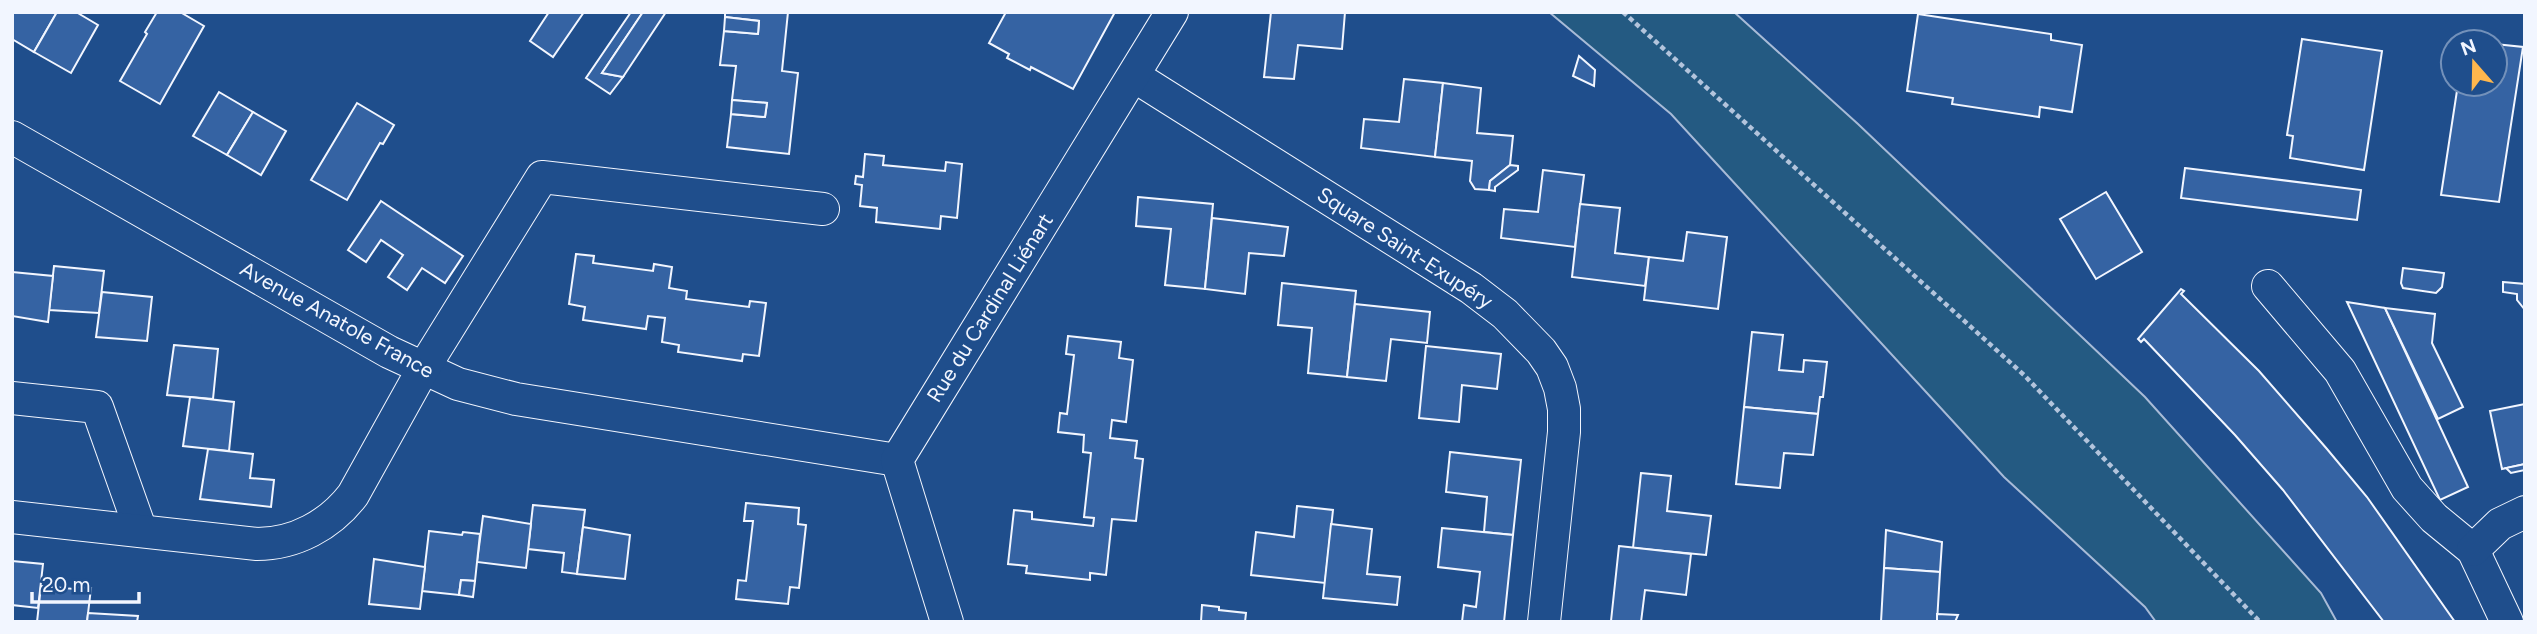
<svg xmlns="http://www.w3.org/2000/svg" width="2537" height="634" font-family="Figtree,sans-serif">
	<style>
		.green { fill: #245a82; stroke: #a8bbd7; stroke-width: 2 }
		.building { fill: #3563a3; stroke: #f2f6ff; stroke-width: 2 }
		.lines { fill: none; stroke-linecap: round; stroke-linejoin: round }
		.street-casing { stroke: #f2f6ff; stroke-width: 34 }
		.path { stroke: #b3c4dc; stroke-width: 4.5; stroke-dasharray: 5 3.5; stroke-linecap: butt }
		.street { stroke: #1f4e8c; stroke-width: 32 }
		.labels { text-anchor: middle; stroke-width: 5; stroke-linejoin: round; paint-order: stroke }
		.street-label { font-size: 21px; fill: #f2f6ff; stroke: #1f4e8c }
	</style>
	<rect width="100%" height="100%" fill="#1f4e8c"/>
	<path class="green" d="M1549 12H1734L1858 124 2145 397 2321 593 2337 622H2156L2145 607 2004 477 1671 114Z"/>
	<g class="building">
		<path d="M12 12H57L34 52 12 39Z"/>
		<path d="M57 12H76L98 25 71 73 34 52Z"/>
		<path d="M157 12H180L204 26 160 104 120 81 147 34 145 32Z"/>
		<path d="M549 12H584L553 57 530 41Z"/>
		<path d="M631 12H643L602 73 623 77 610 94 586 78Z"/>
		<path d="M643 12H666L623 77 602 73Z"/>
		<path d="M725 12H788L782 71 798 73 789 154 727 147 731 114 765 117 767 103 732 100 736 66 720 65 724 31 758 34 759 21 725 17Z"/>
		<path d="M1006 12H1115L1073 89 1031 67 1030 70 1007 58 1009 54 989 43Z"/>
		<path d="M1271 12H1345L1342 49 1298 45 1294 79 1264 77Z"/>
		<path d="M1918 14 2051 34V40L2082 45 2072 112 2040 107 2039 117 1952 104 1953 98 1907 91Z"/>
		<path d="M725 17 759 21 758 34 724 31Z"/>
		<path d="M2302 39 2382 51 2364 170 2290 158 2293 136 2287 135Z"/>
		<path d="M2495 44 2523 47 2499 202 2441 195 2458 84H2495Z"/>
		<path d="M1579 56 1595 70 1594 86 1573 76Z"/>
		<path d="M1404 79 1443 83 1435 157 1361 148 1364 119 1399 122Z"/>
		<path d="M1443 83 1481 88 1477 133 1513 136 1510 165 1490 181 1489 190 1475 189 1470 181 1472 161 1435 157Z"/>
		<path d="M219 92 253 112 227 155 193 136Z"/>
		<path d="M732 100 767 103 765 117 731 114Z"/>
		<path d="M357 103 394 125 383 144 380 143 347 200 311 180Z"/>
		<path d="M253 112 286 131 261 175 227 155Z"/>
		<path d="M865 154 884 156 883 165 945 171 946 162 962 164 957 218 941 216 940 229 876 222 877 208 860 206 862 185 855 184 856 176 863 177Z"/>
		<path d="M1510 165 1518 166V170L1495 187V191L1489 190 1490 181Z"/>
		<path d="M2185 168 2361 190 2357 220 2181 198Z"/>
		<path d="M1543 170 1584 175 1575 247 1501 238 1504 209 1538 212Z"/>
		<path d="M2106 192 2142 252 2096 279 2060 219Z"/>
		<path d="M1138 197 1213 204 1205 289 1165 285 1171 229 1136 226Z"/>
		<path d="M381 201 463 256 445 283 422 268 407 290 388 277 403 255 381 240 366 262 348 250Z"/>
		<path d="M1580 204 1620 208 1615 253 1649 257 1645 286 1572 277Z"/>
		<path d="M1212 218 1288 227 1284 256 1249 253 1245 294 1205 289Z"/>
		<path d="M1687 232 1727 237 1718 309 1644 300 1649 257 1683 261Z"/>
		<path d="M576 254 594 256 593 263 653 271 654 264 672 267 669 288 687 291 686 299 749 307 750 301 766 303 759 356 743 354 742 361 678 352 679 345 662 342 665 318 648 316 646 329 583 320 585 307 569 304Z"/>
		<path d="M54 266 104 271 99 313 49 310Z"/>
		<path d="M2403 268 2444 273 2442 287 2436 293 2403 288 2401 283Z"/>
		<path d="M12 272 53 276 48 322 12 316Z"/>
		<path d="M2503 282 2525 284V310L2517 300V294L2503 292Z"/>
		<path d="M1282 283 1356 291 1347 377 1308 373 1312 328 1278 325Z"/>
		<path d="M2181 289 2184 291 2181 294 2259 371 2327 449 2367 497 2455 622H2384L2283 490 2235 435 2144 339 2141 342 2138 339Z"/>
		<path d="M102 292 152 297 147 341 96 337Z"/>
		<path d="M2347 302 2385 308 2468 487 2440 500Z"/>
		<path d="M1355 304 1430 312 1427 343 1391 339 1386 381 1347 377Z"/>
		<path d="M2385 308 2435 314 2432 343 2463 407 2438 419Z"/>
		<path d="M1752 332 1783 335 1779 370 1803 372 1804 360 1827 362 1823 397H1820L1818 414 1744 407Z"/>
		<path d="M1068 336 1121 342 1119 358 1133 360 1126 422 1112 420 1110 438 1137 441 1135 458 1143 459 1136 521 1112 519 1106 575 1090 573V580L1026 573 1027 566 1008 564 1014 510 1032 512V519L1093 526 1094 518 1084 517 1091 453 1083 452 1084 435 1058 432 1060 413 1067 414 1074 355 1066 354Z"/>
		<path d="M174 345 218 349 213 399 167 395Z"/>
		<path d="M1426 346 1501 354 1497 389 1462 385 1459 422 1419 418Z"/>
		<path d="M190 397 234 402 229 451 183 446Z"/>
		<path d="M2525 404V464L2502 469 2490 411Z"/>
		<path d="M1744 407 1818 414 1813 455 1784 453 1780 488 1736 484Z"/>
		<path d="M208 449 253 454 250 478 274 480 271 507 200 499Z"/>
		<path d="M1450 452 1521 460 1513 535 1484 532 1487 497 1446 492Z"/>
		<path d="M2525 464V470L2511 473 2506 468Z"/>
		<path d="M1641 473 1671 476 1667 511 1711 516 1706 555 1633 548Z"/>
		<path d="M746 503 799 508 798 524 806 525 799 588 790 587 788 604 736 599 738 580 746 581 753 521H744Z"/>
		<path d="M533 505 585 510 577 574 562 572 564 553 528 549Z"/>
		<path d="M1297 506 1333 510 1325 583 1251 575 1256 532 1294 537Z"/>
		<path d="M483 516 531 524 526 568 477 562Z"/>
		<path d="M1331 524 1372 529 1367 574 1400 577 1397 605 1323 598Z"/>
		<path d="M583 527 630 535 625 579 577 574Z"/>
		<path d="M1442 528 1513 535 1504 622H1462L1464 605 1476 607 1480 572 1438 567Z"/>
		<path d="M1886 530 1942 542 1940 572 1884 568Z"/>
		<path d="M429 531 462 535 463 532 480 534 475 581 461 580 459 595 422 591Z"/>
		<path d="M1619 546 1691 554 1686 595 1645 590 1641 622 1611 621Z"/>
		<path d="M374 559 425 567 420 609 369 604Z"/>
		<path d="M12 561 43 564 38 608 12 605Z"/>
		<path d="M1884 568 1940 572 1937 622H1881Z"/>
		<path d="M461 580 475 581 473 597 459 595Z"/>
		<path d="M41 586 74 589V587L91 588 87 622H37Z"/>
		<path d="M1202 605 1219 607V610L1246 613 1245 622H1201Z"/>
		<path d="M88 613 138 616 137 622H87Z"/>
		<path d="M1937 614 1958 615 1955 622H1937Z"/>
	</g>
	<g class="lines">
		<defs>
			<g id="street">
				<path d="M1134 76 1471 288 1505 314 1541 351 1552 367 1560 388 1564 409V432L1544 622"/>
				<path d="M12 137 389 352 458 384 516 399 897 460"/>
				<path d="M2268 286 2340 371 2407 488 2434 518 2473 550 2507 622"/>
				<path d="M12 398 97 407 141 531"/>
				<path d="M12 517 257 544C295 544 330 525 353 495L423 369 542 177 823 209"/>
				<path d="M2473 550 2500 524 2525 512"/>
				<path d="M947 622 897 460 1172 12"/>
			</g>
		</defs>
		<use href="#street" class="street-casing"/>
		<path class="path" d="M1623 12 2024 375 2260 622"/>
		<use href="#street" class="street"/>
	</g>
	<g class="labels">
		<g class="street-label">
			<text transform="translate(1405 248) rotate(33)" y="7">Square Saint-Exupéry</text>
			<text transform="translate(990 308) rotate(-58)" y="7">Rue du Cardinal Liénart</text>
			<text transform="translate(337 320) rotate(29)" y="7">Avenue Anatole France</text>
		</g>
	</g>
	<rect width="2537" height="634" fill="none" stroke="#f2f6ff" stroke-width="28"/>
	<g transform="translate(2474 63) rotate(340)"><circle r="33" fill="#1f4e8c" stroke="#7391ba" stroke-width="2"/>
	<path d="M0-5L12 26L0 18L-12 26Z" fill="#ffb74d"/>
	<text y="-10" font-size="19" font-weight="bold" text-anchor="middle" fill="#f2f6ff">N</text>
	</g>
	<path d="M32 592v10h107v-10" fill="none" stroke="#f2f6ff" stroke-width="3.5"/>
	<text x="42" y="592" font-size="21" fill="#f2f6ff" stroke="#1f4e8c" stroke-width="5" paint-order="stroke">20 m</text>
</svg>
